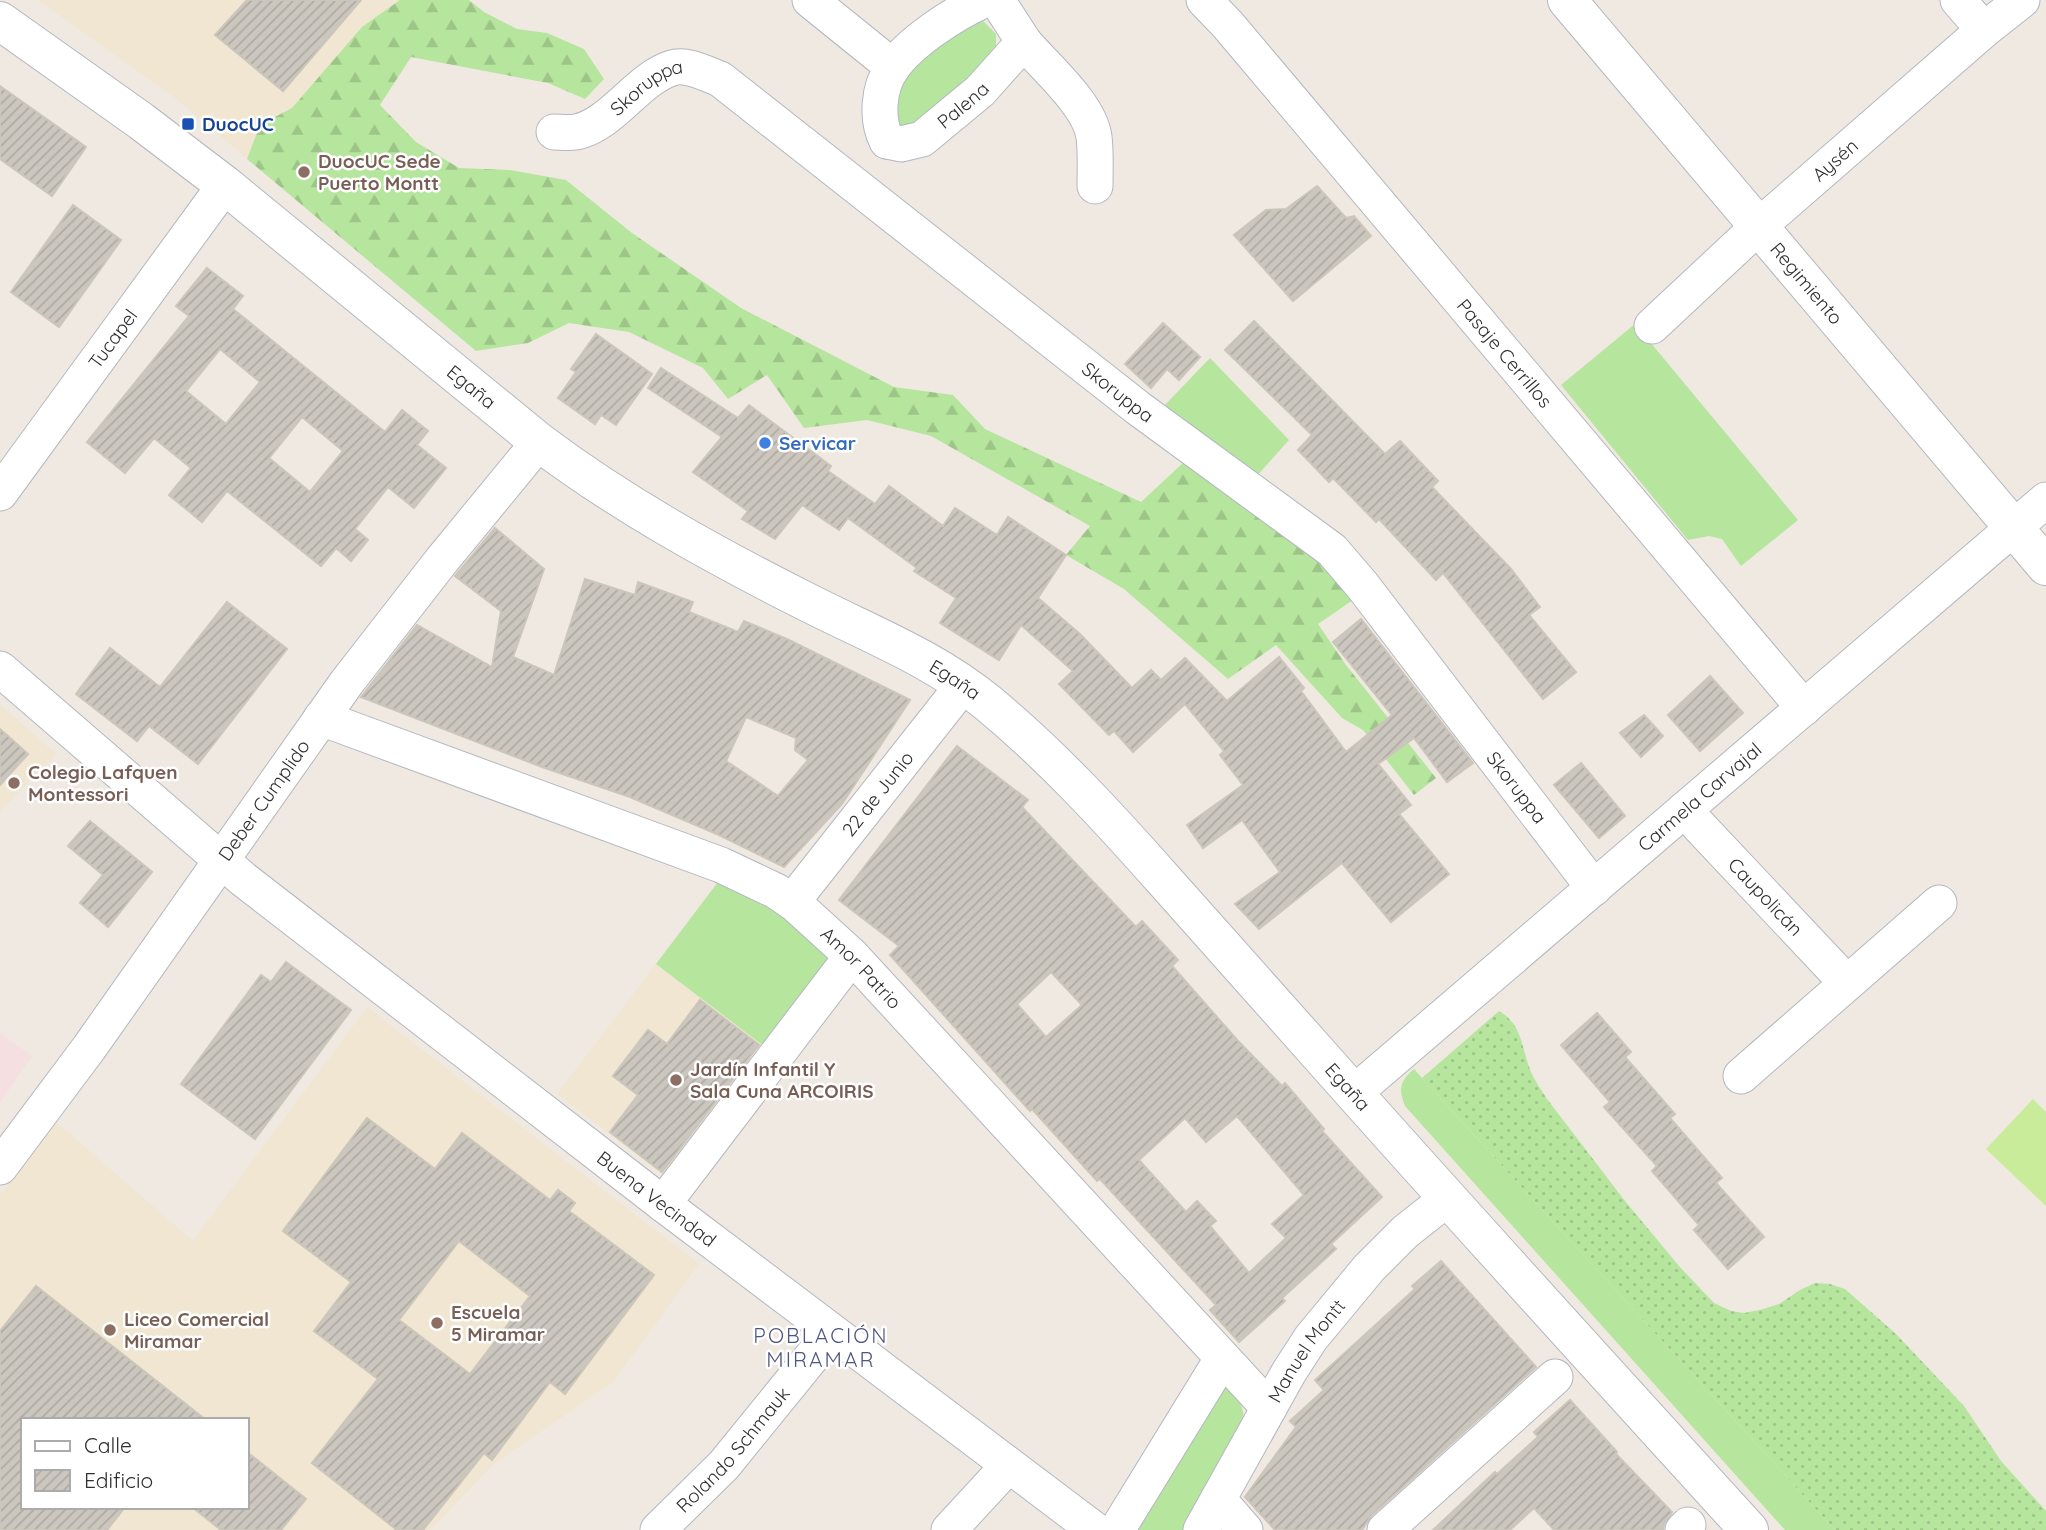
<svg xmlns="http://www.w3.org/2000/svg" width="2046" height="1530" font-family="Quicksand,sans-serif">
	<style>
		.education { fill: #f0e6d1; fill-rule: evenodd }
		.medical { fill: #f5dfe0 }
		.grass { fill: #b6e59e }
		.forest { fill: url(#forest-firs) }
		.garden { fill: url(#garden-dots) }
		.pitch { fill: #c9ec9a }
		.building { fill: url(#building-hatch); stroke: #cbc5ba; stroke-width: 2; fill-rule: evenodd }
		.lines { fill: none; stroke-linecap: round; stroke-linejoin: round }
		.minor-casing { stroke: #b4b7c1; stroke-width: 37 }
		.secondary-casing { stroke: #b4b7c1; stroke-width: 40 }
		.minor { stroke: #fff; stroke-width: 35 }
		.secondary { stroke: #fff; stroke-width: 38 }
		.transit-dot { fill: #1a4fb4; stroke: #fff; stroke-width: 2.5 }
		.education-dot { fill: #8d6e63; stroke: #fff; stroke-width: 2.5 }
		.shop-dot { fill: #3f7fe0; stroke: #fff; stroke-width: 2.5 }
		.labels { text-anchor: middle; stroke-width: 5; stroke-linejoin: round; paint-order: stroke }
		.street-label { font-size: 19px; fill: #2e2e2e; stroke: #fff }
		.transit-label { font-size: 19px; font-weight: bold; fill: #164399; stroke: #fff; text-anchor: start }
		.education-label { font-size: 19px; font-weight: bold; fill: #785e54; stroke: #fff; text-anchor: start }
		.shop-label { font-size: 19px; font-weight: bold; fill: #366cbe; stroke: #fff; text-anchor: start }
		.neighbourhood-label { font-size: 21px; letter-spacing: 2px; fill: #4d5680; stroke: #fff }
	</style>
	<defs>
		<pattern id="forest-firs" width="22" height="20" patternUnits="userSpaceOnUse" patternTransform="scale(1.75)"><rect width="22" height="20" fill="#b6e59e"/><path d="M5 1l3.5 6h-7zM16 11l3.5 6h-7z" fill="#9dc588"/></pattern>
		<pattern id="garden-dots" width="8" height="8" patternUnits="userSpaceOnUse" patternTransform="scale(1.75)"><rect width="8" height="8" fill="#b6e59e"/><path d="M2 2h.1M6 6h.1" fill="none" stroke="#9dc588" stroke-width="1.8" stroke-linecap="round"/></pattern>
		<pattern id="building-hatch" width="6" height="6" patternUnits="userSpaceOnUse" patternTransform="scale(1.75)"><rect width="6" height="6" fill="#cbc7bf"/><path d="M-1 1l2-2M0 6l6-6M5 7l2-2" fill="none" stroke="#afaba4"/></pattern>
	</defs>
	<rect width="100%" height="100%" fill="#efe9e1"/>
	<g class="education">
		<path d="M38 0H404L342 238 174 97Z"/>
		<path d="M0 705 56 754 0 811Z"/>
		<path d="M656 964 769 1050 669 1180 557 1094Z"/>
		<path d="M367 1007 699 1264 613 1382 494 1464 430 1530H0V1195L55 1121 193 1241ZM23 1420H247V1507H23Z"/>
	</g>
	<path class="medical" d="M0 1033 32 1056 0 1102Z"/>
	<g class="grass">
		<path d="M981 19 996 34V53L924 126 901 128 894 121 891 98 917 57Z"/>
		<path d="M1635 324 1798 520 1741 566 1722 539 1709 536 1688 540 1561 385Z"/>
		<path d="M1210 358 1289 440 1256 477 1162 408Z"/>
		<path d="M721 878 762 898 839 958 769 1050 656 964Z"/>
		<path d="M1414 1069 1422 1078 1835 1530H1785L1405 1106C1398 1089 1400 1081 1414 1069Z"/>
		<path d="M1227 1385C1239 1398 1244 1406 1244 1424L1183 1530H1136Z"/>
	</g>
	<path class="forest" d="M400 0H469L484 12 517 29 547 33 584 49 604 79 585 99 548 83 411 57 380 105 416 142 459 168 510 170 566 180 632 233 741 308 894 387 953 395 985 429 1141 502 1184 462 1320 559 1353 600 1318 624 1346 665 1436 778 1414 795 1363 730 1342 718 1276 645 1228 679 1124 589 1066 555 1090 526 931 436 867 420 804 428 767 375 728 399 703 368 629 332 569 323 528 343 476 351 247 159 260 125 292 108 362 27Z"/>
	<path class="garden" d="M1499 1011C1520 1023 1521 1042 1528 1064 1532 1077 1540 1088 1547 1099L1625 1201 1679 1266 1714 1303 1731 1311 1744 1313 1760 1310 1779 1304 1800 1290 1815 1283 1830 1284 1845 1289 1896 1334 1964 1406 2001 1461 2046 1511V1530H1835L1422 1078Z"/>
	<path class="pitch" d="M2033 1099 2046 1112V1206L1986 1149Z"/>
	<g class="building">
		<path d="M247 0H361L283 91 215 35Z"/>
		<path d="M0 86 86 147 52 196 0 159Z"/>
		<path d="M1317 186 1346 218 1354 216 1371 236 1293 301 1234 235 1266 210 1286 209Z"/>
		<path d="M73 205 121 240 59 327 11 292Z"/>
		<path d="M207 268 243 296 233 309 385 432 402 410 428 431 417 445 446 468 414 508 388 487 355 529 368 540 351 561 336 548 321 566 227 491 202 522 169 495 191 468 154 438 125 473 87 442 189 316 176 306ZM220 349 260 382 226 424 186 391ZM302 417 343 451 310 492 269 458Z"/>
		<path d="M1254 321 1385 454 1400 441 1438 481 1432 487 1511 569 1540 607 1529 615 1576 672 1543 699 1443 573 1436 580 1379 519 1376 522 1333 478 1329 482 1298 450 1312 435 1225 350Z"/>
		<path d="M1163 323 1200 357 1179 380 1167 369 1151 388 1125 364Z"/>
		<path d="M596 334 652 374 616 425 601 415 595 424 558 398 576 372 571 369Z"/>
		<path d="M661 368 738 418 749 405 831 466 828 471 875 504 889 486 943 526 955 508 997 535 1008 517 1066 555 1038 598 1080 634 1132 688 1151 670 1161 680 1185 658 1227 701 1279 657 1304 688 1301 691 1346 752 1392 715 1333 642 1361 619 1473 763 1447 782 1414 738 1378 764 1411 805 1399 814 1449 874 1391 922 1342 863 1259 929 1235 904 1280 872 1242 820 1203 848 1187 825 1243 785 1220 755 1224 751 1185 704 1133 752 1114 731 1109 735 1059 684 1073 671 1021 625 999 660 940 623 956 598 914 571 917 568 848 518 839 530 802 505 775 539 742 519 748 511 693 472 722 437 648 388Z"/>
		<path d="M495 528 544 569 513 657 554 675 585 579 635 595 638 582 693 602 689 612 738 632 744 621 789 640 910 700 842 804 784 867 719 835 630 797 542 767 361 697 417 625 492 667 501 611 455 576ZM746 717 796 738 795 750 808 760 778 796 726 761Z"/>
		<path d="M227 602 287 649 198 764 149 726 137 741 76 694 110 648 160 687Z"/>
		<path d="M1710 676 1743 713 1700 751 1668 715Z"/>
		<path d="M1644 715 1663 736 1641 757 1620 733Z"/>
		<path d="M0 729 28 754 0 785Z"/>
		<path d="M957 746 1028 800 1022 807 1136 927 1142 921 1178 960 1172 966 1239 1042 1282 1086 1285 1083 1324 1129 1322 1131 1382 1197 1331 1244 1336 1249 1282 1298 1285 1301 1239 1342 1210 1310 1216 1305 1100 1179 1097 1181 1032 1109 1030 1111 890 955 899 946 839 900ZM1051 972 1082 1005 1046 1037 1017 1004ZM1237 1116 1304 1195 1272 1224 1286 1238 1249 1273 1210 1226 1216 1221 1197 1201 1186 1212 1139 1160 1185 1118 1206 1142Z"/>
		<path d="M1581 763 1625 816 1599 838 1554 785Z"/>
		<path d="M90 821 152 872 108 927 80 903 103 875 68 846Z"/>
		<path d="M286 962 351 1010 255 1139 181 1084 261 975 271 982Z"/>
		<path d="M700 1000 759 1045 662 1172 610 1132 638 1095 613 1076 648 1030 667 1044Z"/>
		<path d="M1597 1013 1631 1052 1625 1057 1675 1114 1670 1118 1722 1178 1716 1183 1764 1237 1728 1269 1694 1230 1699 1225 1652 1171 1657 1166 1604 1107 1610 1102 1561 1045Z"/>
		<path d="M367 1118 435 1169 462 1133 550 1200 558 1190 575 1203 569 1211 654 1275 565 1394 550 1382 492 1460 484 1453 423 1530H397L312 1463 378 1379 314 1331 351 1282 283 1231ZM459 1241 530 1296 470 1374 399 1320Z"/>
		<path d="M1441 1261 1536 1367 1372 1515 1362 1530H1275L1245 1497 1296 1427 1290 1421 1324 1390 1315 1380 1415 1289 1412 1286Z"/>
		<path d="M36 1286 206 1420H23V1507H125L107 1530H0V1331Z"/>
		<path d="M1570 1400 1617 1452 1616 1454 1672 1512 1664 1524 1663 1530H1554L1534 1508 1510 1530H1433L1495 1472 1497 1474 1538 1437 1534 1432Z"/>
		<path d="M247 1452 306 1499 281 1530H221L192 1507H247Z"/>
	</g>
	<g class="lines">
		<defs>
			<g id="minor">
				<path d="M810 0 893 67"/>
				<path id="s1" d="M1204 0 1228 25 1804 708"/>
				<path d="M1958 0 1984 30"/>
				<path d="M1024 42C1045 67 1090 105 1094 137 1096 153 1095 170 1095 186"/>
				<path id="s2" d="M554 132C560 132 569 133 576 132 612 125 637 79 672 68 687 63 706 74 720 79L1138 408 1332 550 1362 585 1594 888"/>
				<path id="s3" d="M887 141 901 144 922 139 980 91 1024 42 997 0"/>
				<path d="M887 141C876 120 878 88 892 68 911 41 955 13 984 0"/>
				<path id="s4" d="M1652 326 1759 226 1984 30 2022 0"/>
				<path id="s5" d="M0 493 225 185"/>
				<path id="s6" d="M0 669 243 879 663 1204 1095 1530"/>
				<path id="s7" d="M321 718 721 865 776 891 795 904 852 956 1269 1408"/>
				<path id="s8" d="M1684 810 1847 983"/>
				<path id="s9" d="M792 902 964 684"/>
				<path d="M1741 1076 1939 903"/>
				<path id="s10" d="M1354 1093 2046 500"/>
				<path id="s11" d="M0 1167 89 1048 347 682 442 560 539 442"/>
				<path d="M663 1204 852 956"/>
				<path d="M1218 1499 1245 1530"/>
				<path id="s12" d="M658 1530 724 1465 832 1332"/>
				<path d="M949 1530 1009 1465"/>
				<path d="M1117 1530 1222 1359"/>
				<path id="s13" d="M1201 1530 1289 1372 1311 1338 1369 1268 1405 1232 1448 1198"/>
				<path d="M1385 1530 1555 1377"/>
				<path d="M1683 1530 1688 1525"/>
			</g>
			<g id="secondary">
				<path id="s14" d="M1567 0 2046 566"/>
				<path id="s15" d="M0 21 141 121 225 185 539 442C620 503 710 553 801 599 865 632 932 657 988 703 1052 756 1108 817 1163 879 1214 936 1265 994 1317 1052 1459 1212 1604 1371 1749 1530"/>
			</g>
		</defs>
		<use href="#minor" class="minor-casing"/>
		<use href="#secondary" class="secondary-casing"/>
		<use href="#minor" class="minor"/>
		<use href="#secondary" class="secondary"/>
	</g>
	<rect class="transit-dot" x="181" y="117" width="14" height="14" rx="3.5"/>
	<g class="education-dot">
		<circle cx="304" cy="172" r="7"/>
		<circle cx="14" cy="783" r="7"/>
		<circle cx="676" cy="1080" r="7"/>
		<circle cx="437" cy="1323" r="7"/>
		<circle cx="110" cy="1330" r="7"/>
	</g>
	<circle class="shop-dot" cx="765" cy="443" r="7"/>
	<g class="labels">
		<g class="street-label">
			<text dy="7" stroke="none"><textPath href="#s2" startOffset="107">Skoruppa</textPath></text>
			<text dy="7" stroke="none"><textPath href="#s3" startOffset="89">Palena</textPath></text>
			<text dy="7" stroke="none"><textPath href="#s4" startOffset="247">Aysén</textPath></text>
			<text dy="7" stroke="none"><textPath href="#s14" startOffset="371">Regimiento</textPath></text>
			<text dy="7" stroke="none"><textPath href="#s5" startOffset="191">Tucapel</textPath></text>
			<text dy="7" stroke="none"><textPath href="#s1" startOffset="464">Pasaje Cerrillos</textPath></text>
			<text dy="7" stroke="none"><textPath href="#s15" startOffset="597">Egaña</textPath></text>
			<text dy="7" stroke="none"><textPath href="#s2" startOffset="695">Skoruppa</textPath></text>
			<text dy="7" stroke="none"><textPath href="#s15" startOffset="1164">Egaña</textPath></text>
			<text dy="7" stroke="none"><textPath href="#s2" startOffset="1262">Skoruppa</textPath></text>
			<text dy="7" stroke="none"><textPath href="#s9" startOffset="138">22 de Junio</textPath></text>
			<text dy="7" stroke="none"><textPath href="#s10" startOffset="455">Carmela Carvajal</textPath></text>
			<text dy="7" stroke="none"><textPath href="#s11" startOffset="452">Deber Cumplido</textPath></text>
			<text dy="7" stroke="none"><textPath href="#s8" startOffset="119">Caupolicán</textPath></text>
			<text dy="7" stroke="none"><textPath href="#s7" startOffset="602">Amor Patrio</textPath></text>
			<text dy="7" stroke="none"><textPath href="#s15" startOffset="1731">Egaña</textPath></text>
			<text dy="7" stroke="none"><textPath href="#s6" startOffset="844">Buena Vecindad</textPath></text>
			<text dy="7" stroke="none"><textPath href="#s13" startOffset="208">Manuel Montt</textPath></text>
			<text dy="7" stroke="none"><textPath href="#s12" startOffset="110">Rolando Schmauk</textPath></text>
		</g>
		<g class="transit-label">
			<text x="202" y="131">DuocUC</text>
		</g>
		<g class="education-label">
			<text x="318" y="168">DuocUC Sede<tspan x="318" dy="22">Puerto Montt</tspan></text>
			<text x="28" y="779">Colegio Lafquen<tspan x="28" dy="22">Montessori</tspan></text>
			<text x="690" y="1076">Jardín Infantil Y<tspan x="690" dy="22">Sala Cuna ARCOIRIS</tspan></text>
			<text x="451" y="1319">Escuela<tspan x="451" dy="22">5 Miramar</tspan></text>
			<text x="124" y="1326">Liceo Comercial<tspan x="124" dy="22">Miramar</tspan></text>
		</g>
		<g class="shop-label">
			<text x="779" y="450">Servicar</text>
		</g>
		<g class="neighbourhood-label">
			<text x="821" y="1343">POBLACIÓN<tspan x="821" dy="24">MIRAMAR</tspan></text>
		</g>
	</g>
	<rect x="21" y="1418" width="228" height="91" fill="#ffffff" stroke="#ababab" stroke-width="2"/>
	<rect x="35" y="1441" width="35" height="10" fill="#ffffff" stroke="#ababab" stroke-width="2"/>
	<text x="84" y="1453" font-size="21" fill="#2e2e2e">Calle</text>
	<rect x="35" y="1470" width="35" height="21" fill="url(#building-hatch)" stroke="#ababab" stroke-width="2"/>
	<text x="84" y="1488" font-size="21" fill="#2e2e2e">Edificio</text>
</svg>
